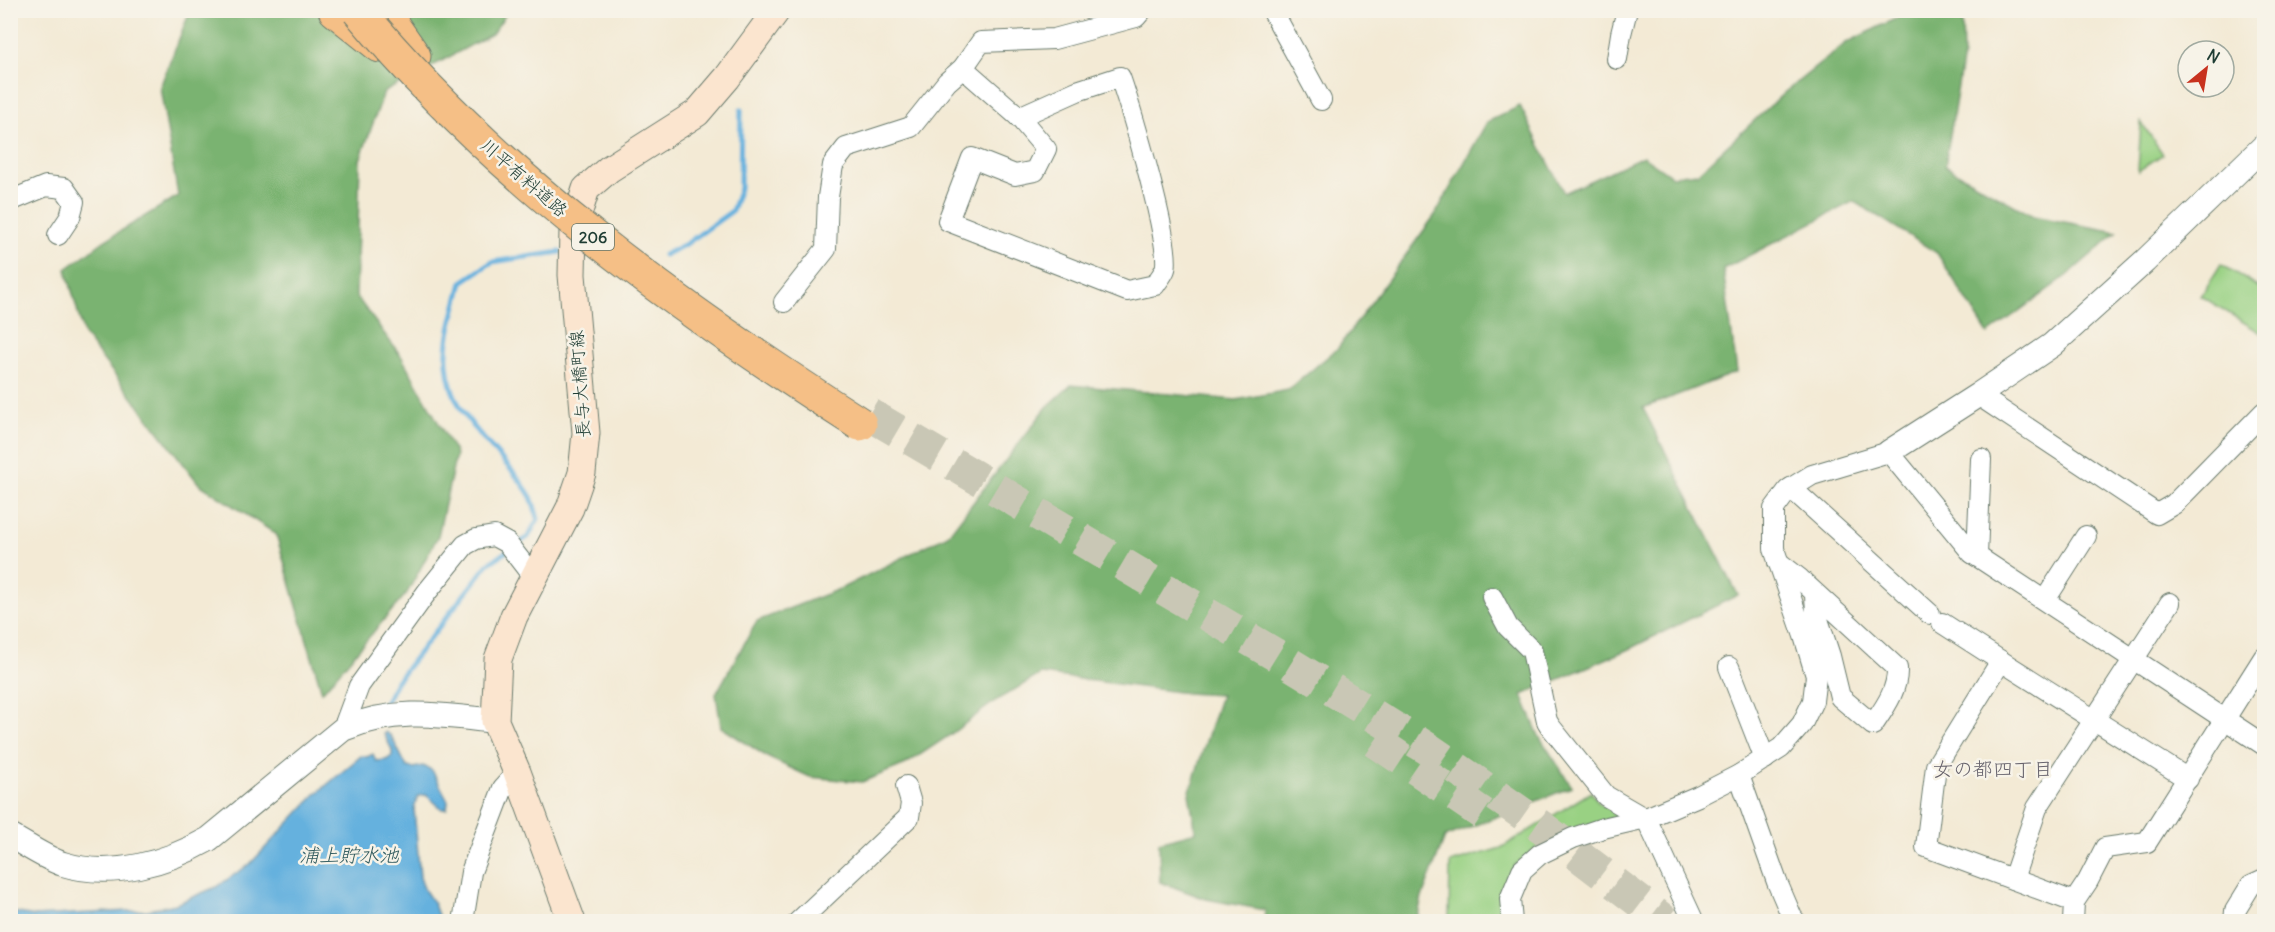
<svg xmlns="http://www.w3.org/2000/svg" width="2275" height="932" font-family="Delius,'Klee One',sans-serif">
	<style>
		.green { fill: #99d183; stroke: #5c875c; stroke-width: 1.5 }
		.forest { fill: #7ab371; stroke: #4c7852; stroke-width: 1.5 }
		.water { fill: #65b1de; stroke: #427789; stroke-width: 1.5 }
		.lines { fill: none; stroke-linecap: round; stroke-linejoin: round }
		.stream { stroke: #65b1de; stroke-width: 5 }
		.motorway-tunnel { stroke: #c9c7b5; stroke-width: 33; stroke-dasharray: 33 16; stroke-linecap: butt }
		.minor-casing { stroke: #697a6c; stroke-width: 22 }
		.tertiary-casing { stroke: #697a6c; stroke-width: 26 }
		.secondary-casing { stroke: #697a6c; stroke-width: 29 }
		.motorway-casing { stroke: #697a6c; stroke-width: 35 }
		.minor { stroke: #fff; stroke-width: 20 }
		.tertiary { stroke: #fff; stroke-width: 24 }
		.secondary { stroke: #fbe5cf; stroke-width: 27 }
		.motorway { stroke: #f5bf86; stroke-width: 33 }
		.motorway-bridge-casing { stroke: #697a6c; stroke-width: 35; stroke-linecap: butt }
		.motorway-bridge { stroke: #f5bf86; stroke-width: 33 }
		.labels { text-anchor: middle; stroke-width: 5; stroke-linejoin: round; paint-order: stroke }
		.shield { fill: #f7f3e8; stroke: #60746a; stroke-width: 1.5 }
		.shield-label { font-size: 16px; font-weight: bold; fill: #1f3d34 }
		.street-label { font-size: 18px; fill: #1f3d34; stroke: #f7f3e8 }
		.neighbourhood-label { font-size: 20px; fill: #67636d; stroke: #f7f3e8 }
		.water-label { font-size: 20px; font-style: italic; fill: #305a5e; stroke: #f7f3e8 }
	</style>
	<rect width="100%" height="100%" fill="#f7f3e8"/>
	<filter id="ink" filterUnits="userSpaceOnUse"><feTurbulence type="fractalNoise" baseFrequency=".0167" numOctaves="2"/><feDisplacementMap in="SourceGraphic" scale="12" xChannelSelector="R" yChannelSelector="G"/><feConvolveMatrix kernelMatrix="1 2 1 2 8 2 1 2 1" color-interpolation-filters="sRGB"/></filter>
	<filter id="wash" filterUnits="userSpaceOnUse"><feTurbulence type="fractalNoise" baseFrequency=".008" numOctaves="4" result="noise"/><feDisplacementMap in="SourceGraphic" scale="24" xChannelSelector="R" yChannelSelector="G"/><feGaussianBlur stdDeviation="1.35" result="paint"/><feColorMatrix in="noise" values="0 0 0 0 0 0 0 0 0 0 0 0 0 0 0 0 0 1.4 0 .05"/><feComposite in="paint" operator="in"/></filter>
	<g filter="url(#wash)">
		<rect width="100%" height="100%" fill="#f3ead5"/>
		<g class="green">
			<path d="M2141 122 2163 154 2138 171Z"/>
			<path d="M2221 264 2264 291V335L2201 296Z"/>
			<path d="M1591 792 1600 804 1623 815 1546 840 1514 866 1505 921 1449 922 1450 863 1501 848Z"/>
		</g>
		<g class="forest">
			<path d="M190 11H508L492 34 384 92 360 160 356 296 401 356 456 454 438 536 407 593 322 692 276 534 199 484 84 335 66 269 104 241 178 196 160 87Z"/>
			<path d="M1905 14 1962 21 1963 55 1945 166 2033 216 2117 232 2069 274 1988 334 1937 253 1854 201 1723 269 1737 372 1643 408 1738 595 1629 649 1522 695 1539 736 1572 787 1445 837 1421 900 1417 921H1264L1265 910 1206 899 1160 882 1159 842 1196 832 1189 794 1221 695 1186 693 1041 674 995 701 950 735 906 764 862 782 810 777 769 758 721 727 716 694 757 621 842 588 948 535 1047 407 1071 385 1236 400 1288 390 1338 348 1376 296 1435 215 1487 122 1520 106 1564 193 1643 156 1672 176 1698 173 1785 92 1846 43Z"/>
		</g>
		<path class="water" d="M386 732 391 736 407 767 413 768 423 766 432 770 448 801 447 809H442L426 795 418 796 414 809 420 877 424 889 434 904 440 921H11V912L35 916 148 910 176 904 216 887 250 864 316 794 361 756 367 757 373 754 376 761 386 760 392 756V750L384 734Z"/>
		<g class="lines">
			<g class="stream">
				<path d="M664 255 686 244 732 211 740 188 741 110"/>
				<path d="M384 710 383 707 396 682 488 564 528 537 538 519C536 512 534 504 531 497 504 451 450 421 447 364 445 337 456 308 462 282L492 262 560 252"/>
			</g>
		</g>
	</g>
	<g filter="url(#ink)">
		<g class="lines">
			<g class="motorway-tunnel">
				<path d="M869 414 1276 655 1430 750 1543 828 1666 922"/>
				<path d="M1375 741 1483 814"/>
			</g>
			<defs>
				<g id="minor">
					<path d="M1272 10 1321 100"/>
					<path d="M1617 59 1621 34 1627 10"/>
					<path d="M963 68 1019 117"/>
					<path d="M1120 77C1130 106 1173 248 1165 269 1163 275 1158 280 1155 285L1127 291 948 221 972 158 1015 175 1035 171 1046 149 1019 117 1077 91Z"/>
					<path d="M10 201 46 186 64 188 74 202 70 217 58 235"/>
					<path d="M784 302 826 249 828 197 833 165 846 148 911 127 947 82 963 68 981 42 1054 39 1136 17 1142 10"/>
					<path d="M1978 395 2157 514 2174 504 2264 412"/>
					<path d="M1791 488 1930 614"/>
					<path d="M1977 556 1981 459"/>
					<path d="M1778 562 1800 579 1897 668C1898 690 1885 707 1873 725L1840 697 1830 656 1816 613 1815 595"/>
					<path d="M1492 597 1508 627 1532 651 1547 721 1550 726 1606 796 1644 818"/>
					<path d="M2045 600 2086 536"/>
					<path d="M1942 623 2001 661"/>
					<path d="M1729 667 1765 759"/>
					<path d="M343 729 359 686 427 592 465 545 476 539 494 536 507 543 534 578"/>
					<path d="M1739 775 1777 882 1792 917 1796 922"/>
					<path d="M1646 818 1694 922"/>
					<path d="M2013 879 2037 808 2170 603"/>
					<path d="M2074 902 1926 847 1936 766 2001 661 2188 779"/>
					<path d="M463 922 471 872 503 788 517 772"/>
					<path d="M798 922 909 817 911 803 906 786"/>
					<path d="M1512 922 1510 899 1522 870 1540 854 1573 838 1603 828 1646 818 1698 796 1739 775 1781 748 1802 724 1813 701 1816 676 1804 636 1774 549V509L1788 490 1812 475 1889 452 1972 553 2264 745"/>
					<path d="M2073 922 2074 902 2088 881 2105 848 2147 842 2264 657"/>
					<path d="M2234 922 2235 911 2251 885 2264 879"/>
				</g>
				<g id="tertiary">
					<path d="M1889 452 1978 395 2052 345 2145 261 2264 146"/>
					<path d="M10 836C27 845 45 858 63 864 111 879 167 863 209 839L343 729C396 707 440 715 495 721"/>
				</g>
				<path id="secondary" d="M572 922 517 772 495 721 498 659 514 616 570 508 582 473 586 433 572 275 573 230 586 189 609 169 697 113 727 78 777 10"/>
				<g id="motorway">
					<path d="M335 10 380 46"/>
					<path d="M382 10 414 56"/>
				</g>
			</defs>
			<use href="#minor" class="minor-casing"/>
			<use href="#tertiary" class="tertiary-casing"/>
			<use href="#secondary" class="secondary-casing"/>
			<use href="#motorway" class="motorway-casing"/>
			<use href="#minor" class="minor"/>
			<use href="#tertiary" class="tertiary"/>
			<use href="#secondary" class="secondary"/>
			<use href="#motorway" class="motorway"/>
			<defs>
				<path id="motorway-bridge" d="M358 10C498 179 677 307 860 424"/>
			</defs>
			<use href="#motorway-bridge" class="motorway-bridge-casing"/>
			<use href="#motorway-bridge" class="motorway-bridge"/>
		</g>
	</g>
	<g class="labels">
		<rect class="shield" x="572" y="224" width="42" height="26" rx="4.5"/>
		<g class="shield-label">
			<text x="593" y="243">206</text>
		</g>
		<g class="street-label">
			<text transform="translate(524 178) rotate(41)" y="6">川平有料道路</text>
			<text transform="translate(580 384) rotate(-94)" y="6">長与大橋町線</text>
		</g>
		<g class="neighbourhood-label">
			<text x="1993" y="776">女の都四丁目</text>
		</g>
		<g class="water-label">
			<text x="349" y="862">浦上貯水池</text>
		</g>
	</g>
	<rect width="2275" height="932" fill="none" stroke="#f7f3e8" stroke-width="36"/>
	<g transform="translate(2206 69) rotate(30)"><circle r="28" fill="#f7f3e8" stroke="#a1aaa0" stroke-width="1.5"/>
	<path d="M0-4.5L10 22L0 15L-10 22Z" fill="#c8321e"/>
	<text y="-9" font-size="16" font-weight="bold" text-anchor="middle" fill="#1f3d34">N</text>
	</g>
</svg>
